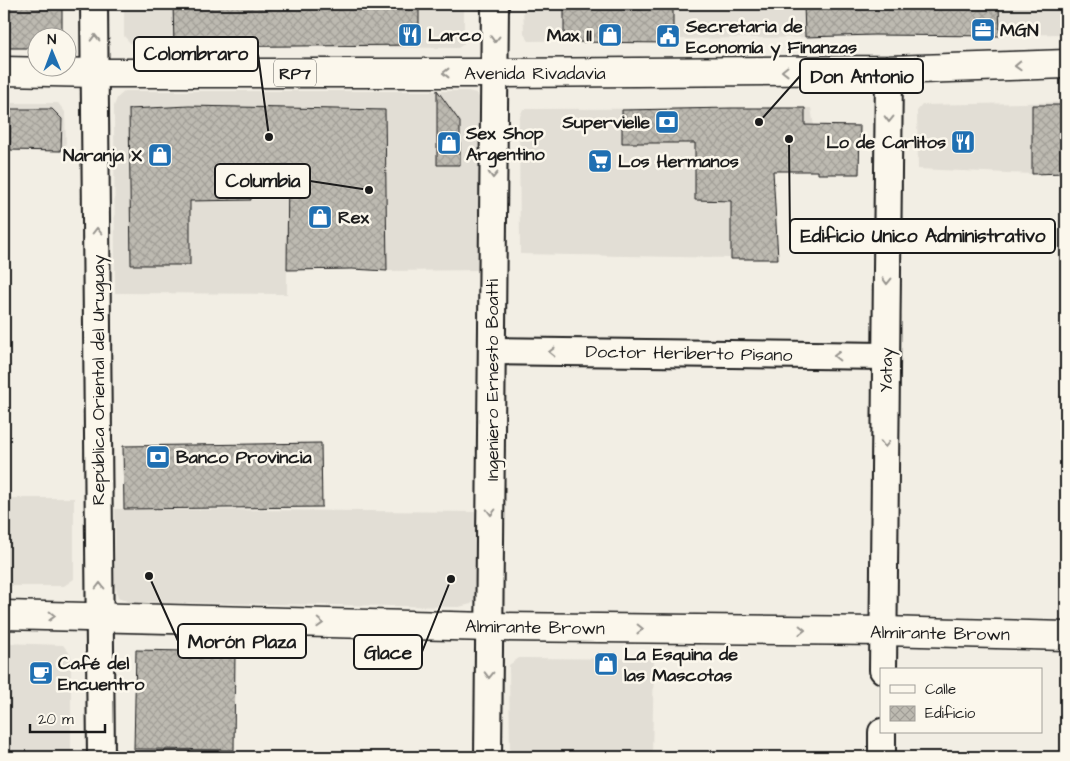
<svg xmlns="http://www.w3.org/2000/svg" width="1070" height="761" font-family="'Architects Daughter',sans-serif">
	<style>
		.built { fill: #e2ded5 }
		.building { fill: url(#building-cross-hatch); stroke: #1c1c1c }
		.lines { fill: none; stroke-linecap: round; stroke-linejoin: round }
		.street-casing { stroke: #1c1c1c; stroke-width: 30 }
		.secondary-casing { stroke: #1c1c1c; stroke-width: 31 }
		.primary-casing { stroke: #1c1c1c; stroke-width: 31 }
		.street { stroke: #fbf7ec; stroke-width: 26 }
		.secondary { stroke: #fbf7ec; stroke-width: 28 }
		.primary { stroke: #fbf7ec; stroke-width: 28 }
		.oneway { stroke: #97948e }
		.labels { text-anchor: middle; stroke-width: 5; stroke-linejoin: round; paint-order: stroke }
		.shield { fill: #fbf7ec; stroke: #5f5e5a; stroke-width: 1 }
		.shield-label { font-size: 16px; font-weight: bold; fill: #1c1c1c }
		.poi-label { font-size: 18px; font-weight: bold; fill: #1c1c1c; stroke: #fbf7ec; text-anchor: start }
		.street-label { font-size: 18px; fill: #1c1c1c; stroke: #fbf7ec }
		.leader { fill: none; stroke: #1c1c1c; stroke-width: 2 }
		.callout-dot { fill: #1c1c1c; stroke: #fbf7ec; stroke-width: 2 }
		.callout { fill: #fbf7ec; stroke: #1c1c1c; stroke-width: 2 }
		.callout-label { font-size: 19px; text-anchor: middle; font-weight: bold; fill: #1c1c1c }
	</style>
	<defs>
		<pattern id="building-cross-hatch" width="8" height="8" patternUnits="userSpaceOnUse" patternTransform="scale(1.25)"><rect width="8" height="8" fill="#bdbab1"/><path d="M0 0l8 8M0 8l8-8" fill="none" stroke="#a29f98"/></pattern>
	</defs>
	<rect width="100%" height="100%" fill="#f2eee4"/>
	<filter id="ink" filterUnits="userSpaceOnUse"><feTurbulence type="fractalNoise" baseFrequency=".02" numOctaves="2"/><feDisplacementMap in="SourceGraphic" scale="10" xChannelSelector="R" yChannelSelector="G"/><feConvolveMatrix kernelMatrix="1 2 1 2 8 2 1 2 1" color-interpolation-filters="sRGB"/></filter>
	<g filter="url(#ink)">
		<g class="built">
			<path d="M124 4H464V44L458 48 132 45 124 36Z"/>
			<path d="M523 4H1066V34L529 41 524 34Z"/>
			<path d="M125 91H468L476 93 482 101V270L387 271 352 269 287 270V294L115 293 114 106 117 98Z"/>
			<path d="M1066 102V173L1032 174 918 169 917 111 922 105Z"/>
			<path d="M4 103H58L65 112 66 152 10 151V222H4Z"/>
			<path d="M811 108 814 126 858 125V172L773 171 778 259 520 254 519 119 523 109Z"/>
			<path d="M4 498H74V579L64 586H4Z"/>
			<path d="M115 509 482 512 478 598 471 604 459 607 130 602 118 597 115 585Z"/>
			<path d="M4 643 63 645 71 655V757H4Z"/>
			<path d="M519 658 654 659 652 757H510L509 665Z"/>
		</g>
		<g class="building">
			<path d="M4 4H62V38H38V48H4Z"/>
			<path d="M173 4H419V45L174 47Z"/>
			<path d="M643 4H673V43L564 42V9H643Z"/>
			<path d="M804 4H999L1000 36 874 35 805 37Z"/>
			<path d="M437 90 460 122V165H437Z"/>
			<path d="M1032 105H1066V173L1032 174Z"/>
			<path d="M189 106 385 110 387 271 352 269 287 270 288 165 250 166 251 200 190 201V265H131L129 109Z"/>
			<path d="M731 108H805V125L860 126 859 174H818V171H773L778 259H731V201L695 200V143H622V110Z"/>
			<path d="M10 109H52L62 119 61 151 10 150Z"/>
			<path d="M321 443 322 507 124 509 123 446Z"/>
			<path d="M136 650 235 652 234 750 134 749Z"/>
		</g>
		<g class="lines">
			<defs>
				<g id="street">
					<path d="M94 4 101 757"/>
					<path d="M492 351 886 356"/>
					<path d="M883 670 889 70"/>
					<path d="M488 757 495 4"/>
					<path d="M882 757V732"/>
				</g>
				<path id="secondary" d="M4 615 490 627 883 631 1066 636"/>
				<path id="primary" d="M4 71 96 73H494L889 70 1066 64"/>
			</defs>
			<use href="#street" class="street-casing"/>
			<use href="#secondary" class="secondary-casing"/>
			<use href="#primary" class="primary-casing"/>
			<use href="#street" class="street"/>
			<use href="#secondary" class="secondary"/>
			<use href="#primary" class="primary"/>
		</g>
		<defs><path id="oneway-chevron" d="M-2-3.5L2.5 0L-2 3.5" fill="none" stroke-width="1.6" stroke-linecap="round" stroke-linejoin="round" transform="scale(1.25)"/></defs>
		<g class="oneway">
			<use href="#oneway-chevron" transform="translate(95 38) rotate(-91)"/>
			<use href="#oneway-chevron" transform="translate(495 39) rotate(91)"/>
			<use href="#oneway-chevron" transform="translate(1018 66) rotate(178)"/>
			<use href="#oneway-chevron" transform="translate(785 71) rotate(179)"/>
			<use href="#oneway-chevron" transform="translate(446 73) rotate(-180)"/>
			<use href="#oneway-chevron" transform="translate(889 119) rotate(91)"/>
			<use href="#oneway-chevron" transform="translate(493 175) rotate(91)"/>
			<use href="#oneway-chevron" transform="translate(97 231) rotate(-90)"/>
			<use href="#oneway-chevron" transform="translate(887 281) rotate(91)"/>
			<use href="#oneway-chevron" transform="translate(552 352) rotate(-179)"/>
			<use href="#oneway-chevron" transform="translate(837 356) rotate(-179)"/>
			<use href="#oneway-chevron" transform="translate(885 444) rotate(91)"/>
			<use href="#oneway-chevron" transform="translate(491 512) rotate(90)"/>
			<use href="#oneway-chevron" transform="translate(100 586) rotate(-90)"/>
			<use href="#oneway-chevron" transform="translate(52 616) rotate(1)"/>
			<use href="#oneway-chevron" transform="translate(320 623) rotate(2)"/>
			<use href="#oneway-chevron" transform="translate(640 629) rotate(1)"/>
			<use href="#oneway-chevron" transform="translate(802 630) rotate(1)"/>
			<use href="#oneway-chevron" transform="translate(489 675) rotate(91)"/>
		</g>
	</g>
	<defs>
		<symbol id="office-square" viewBox="-11 -11 22 22"><rect x="-9" y="-9" width="18" height="18" rx="4" fill="#1f6fb2" stroke="#fbf7ec"/><path d="M-6-3h4V-5.5h4V-3h4V5H-6ZM-1-4.5V-3h2v-1.5ZM-6 0V1H6V0Z" fill="#fff"/></symbol>
		<symbol id="restaurant-square" viewBox="-11 -11 22 22"><rect x="-9" y="-9" width="18" height="18" rx="4" fill="#1f6fb2" stroke="#fbf7ec"/><path d="M-5-6h1v4h1v-4h1v4h1v-4h1v5L-1.5 .5V6h-2V.5L-5-1ZM5-6V6H3V1.5H1.5Q1.5-4 5-6Z" fill="#fff"/></symbol>
		<symbol id="shop-square" viewBox="-11 -11 22 22"><rect x="-9" y="-9" width="18" height="18" rx="4" fill="#1f6fb2" stroke="#fbf7ec"/><path d="M-5-2.5h2.3a2.7 3.5 0 0 1 5.4 0H5L5.5 6h-11ZM-1.5-2.5h3a1.5 2.3 0 0 0-3 0Z" fill="#fff"/></symbol>
		<symbol id="civic-square" viewBox="-11 -11 22 22"><rect x="-9" y="-9" width="18" height="18" rx="4" fill="#1f6fb2" stroke="#fbf7ec"/><path d="M-.6-6.5H3V-4.5H.6V-3L4-1V1h2V6H-6V1h2V-1L-.6-3ZM-1.2 2.5V6h2.4V2.5Z" fill="#fff"/></symbol>
		<symbol id="bank-square" viewBox="-11 -11 22 22"><rect x="-9" y="-9" width="18" height="18" rx="4" fill="#1f6fb2" stroke="#fbf7ec"/><path d="M-6-4H6V4H-6ZM0-2.3a2.3 2.3 0 1 0 0 4.6a2.3 2.3 0 1 0 0-4.6Z" fill="#fff"/></symbol>
		<symbol id="supermarket-square" viewBox="-11 -11 22 22"><rect x="-9" y="-9" width="18" height="18" rx="4" fill="#1f6fb2" stroke="#fbf7ec"/><path d="M-6-5.5h2.5l.6 2H6L4.5 2H-2.5L-4.4-4H-6ZM-1.5 3.2a1.3 1.3 0 1 0 .1 0ZM3 3.2a1.3 1.3 0 1 0 .1 0Z" fill="#fff"/></symbol>
		<symbol id="cafe-square" viewBox="-11 -11 22 22"><rect x="-9" y="-9" width="18" height="18" rx="4" fill="#1f6fb2" stroke="#fbf7ec"/><path d="M-5.5-4.5H6V0H3Q3 3.5 0 3.5H-2.5Q-5.5 3.5-5.5 0ZM3-3.2v2h1.7v-2ZM-6 4.5H4V6H-6Z" fill="#fff"/></symbol>
	</defs>
	<g fill-rule="evenodd">
		<use href="#office-square" x="969" y="16" width="28" height="28"/>
		<use href="#restaurant-square" x="396" y="21" width="28" height="28"/>
		<use href="#shop-square" x="596" y="21" width="28" height="28"/>
		<use href="#civic-square" x="654" y="22" width="28" height="28"/>
		<use href="#bank-square" x="653" y="108" width="28" height="28"/>
		<use href="#restaurant-square" x="949" y="128" width="28" height="28"/>
		<use href="#shop-square" x="435" y="129" width="28" height="28"/>
		<use href="#shop-square" x="146" y="141" width="28" height="28"/>
		<use href="#supermarket-square" x="586" y="147" width="28" height="28"/>
		<use href="#shop-square" x="306" y="203" width="28" height="28"/>
		<use href="#bank-square" x="144" y="443" width="28" height="28"/>
		<use href="#shop-square" x="592" y="650" width="28" height="28"/>
		<use href="#cafe-square" x="27" y="659" width="28" height="28"/>
	</g>
	<g class="labels">
		<rect class="shield" x="274" y="59.5" width="42" height="27" rx="4"/>
		<g class="shield-label">
			<text x="295" y="79">RP7</text>
		</g>
		<g class="poi-label">
			<text x="686" y="32">Secretaria de<tspan x="686" dy="21">Economía y Finanzas</tspan></text>
			<text x="1000" y="36">MGN</text>
			<text x="428" y="41">Larco</text>
			<text x="592" y="41" text-anchor="end">Max II</text>
			<text x="650" y="128" text-anchor="end">Supervielle</text>
			<text x="466" y="139">Sex Shop<tspan x="466" dy="21">Argentino</tspan></text>
			<text x="946" y="148" text-anchor="end">Lo de Carlitos</text>
			<text x="142" y="161" text-anchor="end">Naranja X</text>
			<text x="618" y="167">Los Hermanos</text>
			<text x="338" y="223">Rex</text>
			<text x="176" y="463">Banco Provincia</text>
			<text x="624" y="660">La Esquina de<tspan x="624" dy="21">las Mascotas</tspan></text>
			<text x="58" y="669">Café del<tspan x="58" dy="21">Encuentro</tspan></text>
		</g>
		<g class="street-label">
			<text x="535" y="79">Avenida Rivadavia</text>
			<text transform="translate(689 353) rotate(1)" y="6">Doctor Heriberto Pisano</text>
			<text transform="translate(886 370) rotate(-89)" y="6">Yatay</text>
			<text transform="translate(98 380) rotate(-90)" y="6">República Oriental del Uruguay</text>
			<text transform="translate(492 380) rotate(-90)" y="6">Ingeniero Ernesto Boatti</text>
			<text transform="translate(535 627) rotate(1)" y="6">Almirante Brown</text>
			<text transform="translate(940 633) rotate(1)" y="6">Almirante Brown</text>
		</g>
	</g>
	<path class="leader" d="M269 137L258 54M759 122L800 76M369 190L310 181M789 139L790 236M149 576L178 641M451 579L422 652"/>
	<g class="callout-dot">
		<circle cx="269" cy="137" r="5"/>
		<circle cx="759" cy="122" r="5"/>
		<circle cx="369" cy="190" r="5"/>
		<circle cx="789" cy="139" r="5"/>
		<circle cx="149" cy="576" r="5"/>
		<circle cx="451" cy="579" r="5"/>
	</g>
	<g class="callout">
		<rect x="134" y="37" width="124" height="34" rx="5"/>
		<rect x="800" y="59" width="123" height="34" rx="5"/>
		<rect x="215" y="164" width="95" height="34" rx="5"/>
		<rect x="790" y="219" width="265" height="34" rx="5"/>
		<rect x="178" y="624" width="128" height="34" rx="5"/>
		<rect x="354" y="635" width="68" height="34" rx="5"/>
	</g>
	<g class="callout-label">
		<text x="196" y="60">Colombraro</text>
		<text x="862" y="83">Don Antonio</text>
		<text x="263" y="187">Columbia</text>
		<text x="923" y="242">Edificio Unico Administrativo</text>
		<text x="242" y="648">Morón Plaza</text>
		<text x="388" y="659">Glace</text>
	</g>
	<rect width="1070" height="761" fill="none" stroke="#fbf7ec" stroke-width="20"/>
	<rect x="10" y="10" width="1050" height="741" fill="none" stroke="#1c1c1c" stroke-width="2" filter="url(#ink)"/>
	<rect x="880" y="668" width="162" height="65" fill="#fbf7ec" stroke="#a29f99"/>
	<rect x="890" y="685" width="25" height="8" fill="#fbf7ec" stroke="#a29f99"/>
	<text x="925" y="694" font-size="15" fill="#1c1c1c">Calle</text>
	<rect x="890" y="706" width="25" height="15" fill="url(#building-cross-hatch)" stroke="#a29f99"/>
	<text x="925" y="718" font-size="15" fill="#1c1c1c">Edificio</text>
	<g transform="translate(52 52) rotate(359)"><circle r="24" fill="#fbf7ec" stroke="#a29f99"/>
	<path d="M0-4L9 19L0 12L-9 19Z" fill="#1f6fb2"/>
	<text y="-8" font-size="14" font-weight="bold" text-anchor="middle" fill="#1c1c1c">N</text>
	</g>
	<path d="M30 724v8h75v-8" fill="none" stroke="#1c1c1c" stroke-width="2.5"/>
	<text x="38" y="724" font-size="15" fill="#1c1c1c" stroke="#fbf7ec" stroke-width="4" paint-order="stroke">20 m</text>
</svg>
